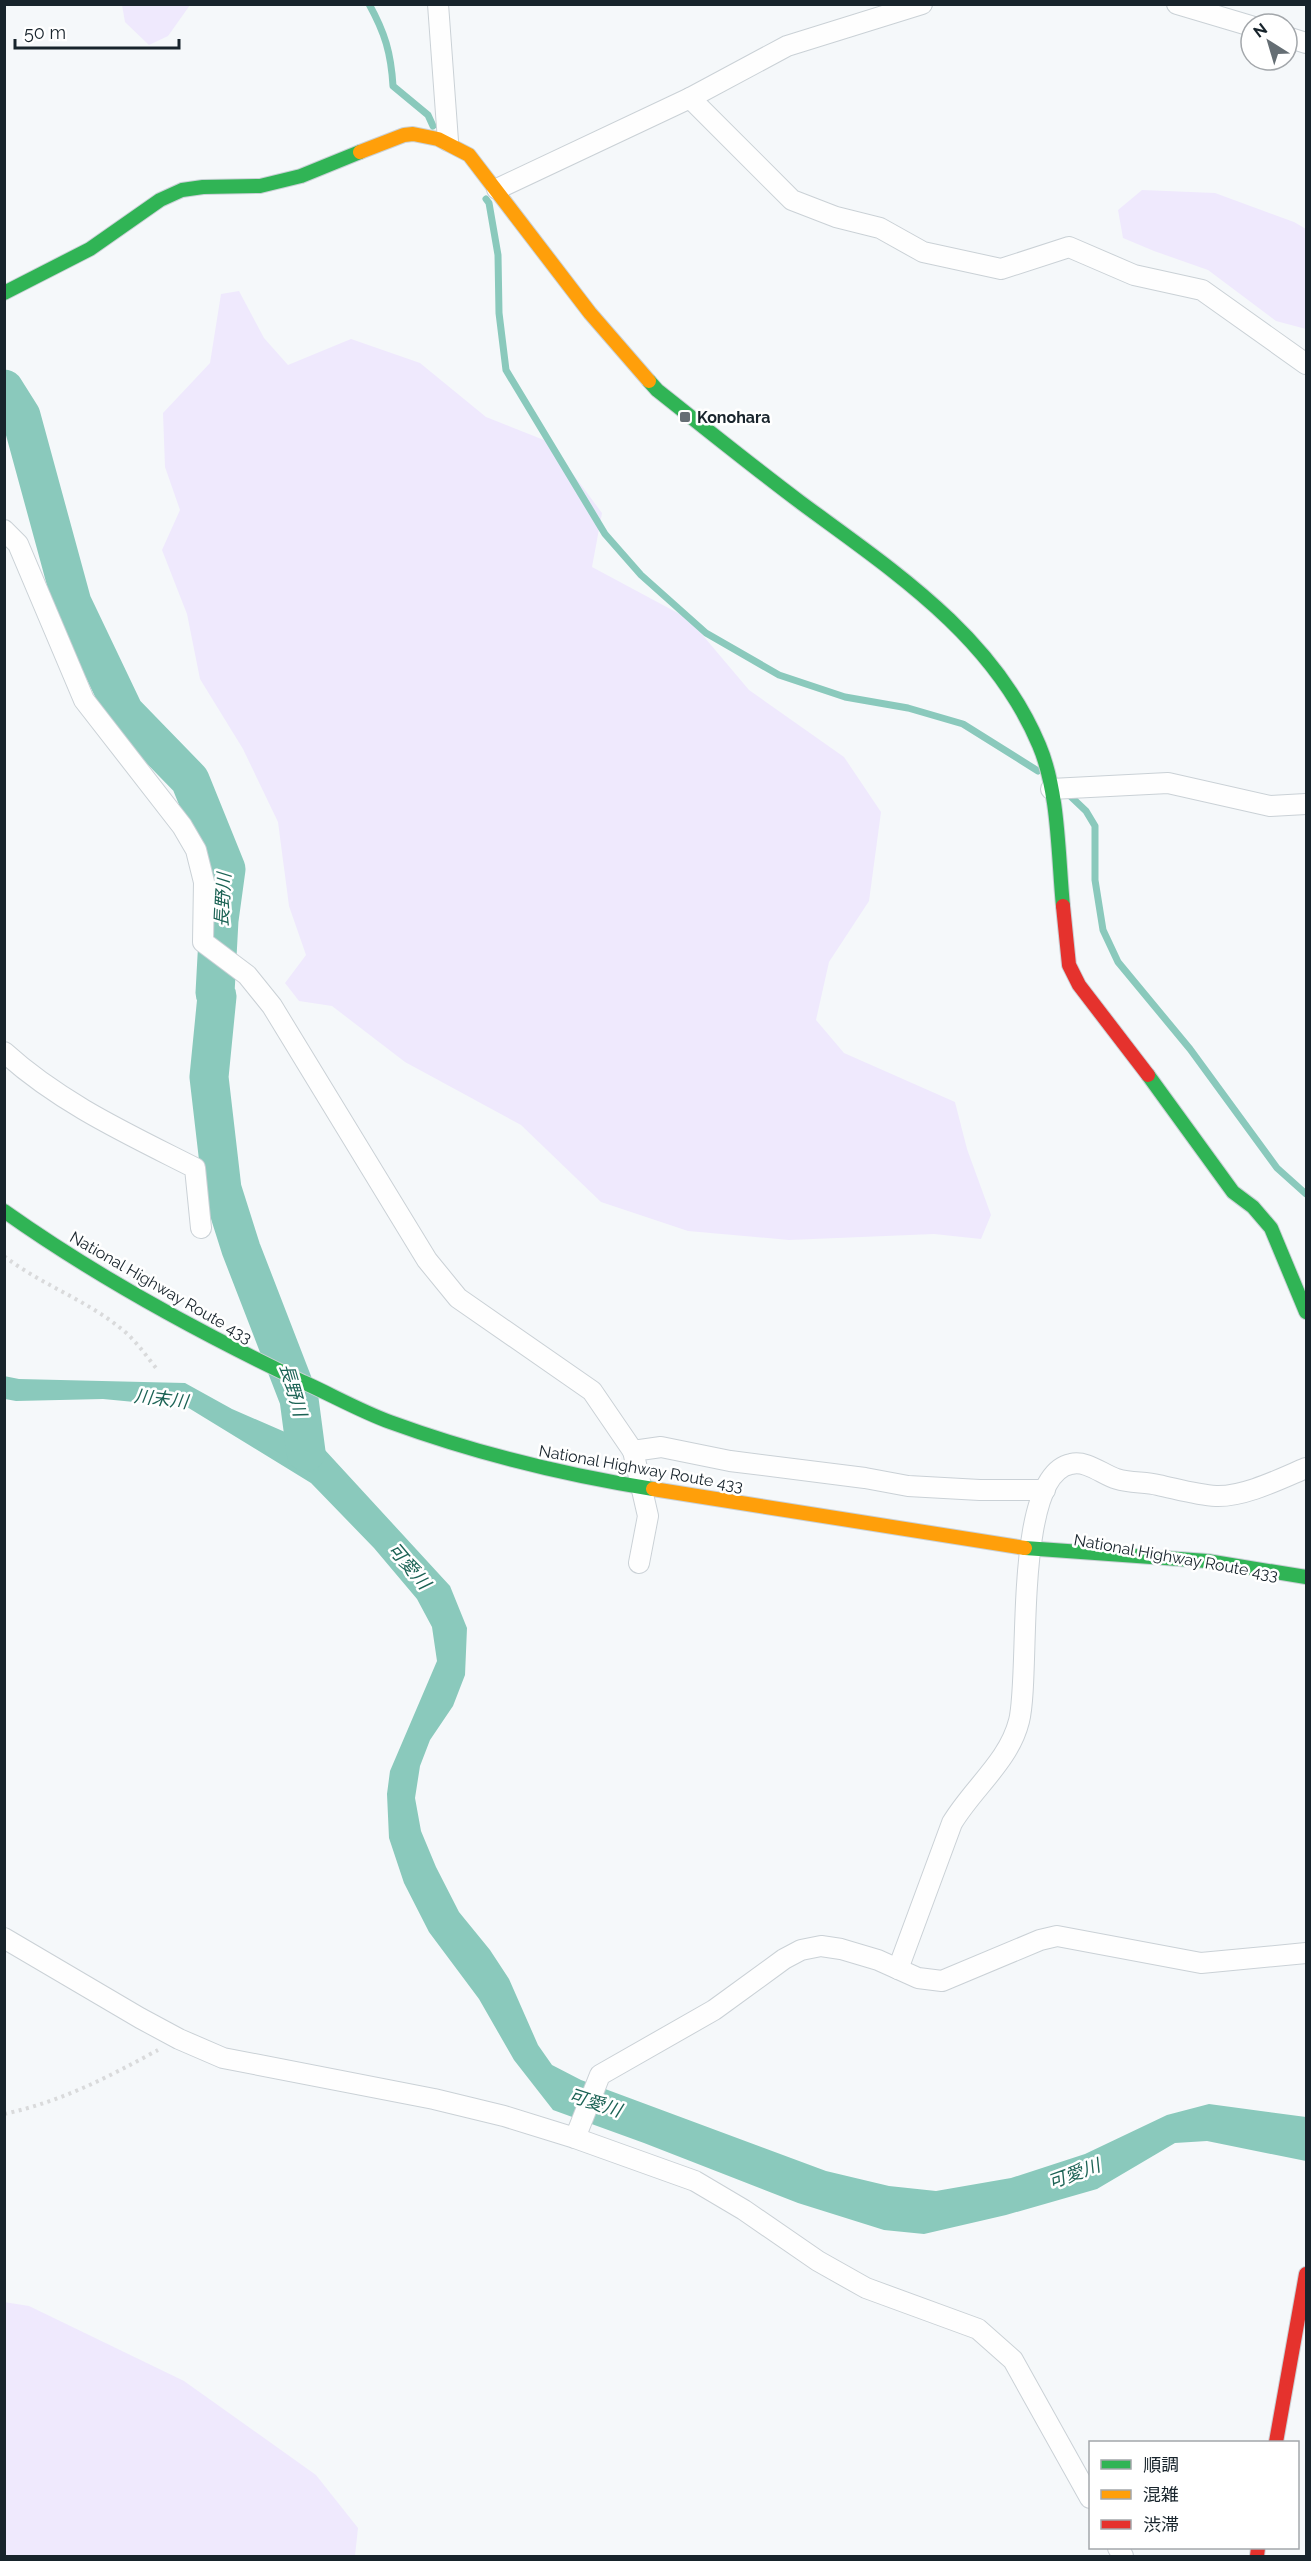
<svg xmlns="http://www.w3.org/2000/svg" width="1311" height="2561" font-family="Raleway,'Noto Sans JP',sans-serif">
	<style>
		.green { fill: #efe9fd }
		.water { fill: #8ac9bc }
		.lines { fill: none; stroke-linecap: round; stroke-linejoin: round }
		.stream { stroke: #8ac9bc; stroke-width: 7 }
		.river { stroke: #8ac9bc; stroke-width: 39 }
		.street-casing { stroke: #cad1d6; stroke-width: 22 }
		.fast-casing { stroke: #cad1d6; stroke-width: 16 }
		.slow-casing { stroke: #cad1d6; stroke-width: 16 }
		.jam-casing { stroke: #cad1d6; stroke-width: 16 }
		.path { stroke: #d9dadb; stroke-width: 4; stroke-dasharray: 3 4.5; stroke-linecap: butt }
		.street { stroke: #fefefe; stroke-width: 20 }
		.fast { stroke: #30b455; stroke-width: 14 }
		.slow { stroke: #ff9f0a; stroke-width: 14 }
		.jam { stroke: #e5322d; stroke-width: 14 }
		.poi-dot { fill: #656e74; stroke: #fff; stroke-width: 2 }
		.labels { text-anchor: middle; stroke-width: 5; stroke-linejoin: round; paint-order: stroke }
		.poi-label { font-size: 16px; font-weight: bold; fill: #18242c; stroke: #fff; text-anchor: start }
		.street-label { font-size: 16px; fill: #18242c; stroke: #fff }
		.water-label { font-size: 18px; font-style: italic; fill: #1c6355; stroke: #fff }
	</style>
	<rect width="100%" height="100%" fill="#f5f8fa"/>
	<g class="green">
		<path d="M122 5V4L190 5 168 36 149 45 125 22Z"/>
		<path d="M1142 190 1215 193 1294 222 1306 229V329L1276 321 1208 270 1154 251 1123 238 1118 210Z"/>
		<path d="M239 291 264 338 288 365 351 339 420 363 486 417 549 442 602 513 592 567 689 619 749 690 844 757 881 812 869 901 829 962 816 1020 844 1053 955 1102 967 1149 991 1215 981 1239 934 1234 789 1240 688 1231 601 1202 521 1125 405 1062 332 1006 299 1001 285 983 306 955 289 906 278 822 243 749 200 679 187 614 162 550 180 510 165 467 163 413 210 363 221 294Z"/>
		<path d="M4 2302 29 2306 184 2381 316 2475 358 2528 355 2556H5Z"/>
	</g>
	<path class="water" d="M4 1376 19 1379 185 1383 232 1409 324 1449 450 1586 467 1628 465 1675 453 1706 430 1740 420 1766 415 1798 421 1831 436 1867 459 1912 490 1950 509 1979 538 2045 552 2065 581 2080 826 2171 889 2186 936 2191 1011 2178 1085 2154 1167 2115 1209 2104 1306 2117V2161L1207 2141 1175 2143 1097 2189 1006 2215 924 2234 884 2230 798 2203 644 2143 553 2110 514 2060 479 1999 429 1932 404 1883 389 1838 387 1794 390 1771 437 1661 432 1627 417 1599 374 1548 311 1483 187 1407 103 1399 16 1401 5 1399Z"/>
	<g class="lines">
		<g class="stream">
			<path d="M369 4C385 33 391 53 393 86L428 115 433 126"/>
			<path d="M486 199 489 203 498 255 499 313 506 370 605 534 641 575 706 633 779 675 845 697 908 708 963 724 1038 771"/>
			<path d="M1066 792 1086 811 1095 826V880L1103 930 1118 962 1190 1049 1277 1168 1306 1194"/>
		</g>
		<path class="river" d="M4 389 21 416 72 603 124 712 190 780 226 869 219 920 215 993 217 996 209 1077 222 1189 241 1249 299 1399 306 1452"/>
		<defs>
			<g id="street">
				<path d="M438 4 448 141"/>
				<path d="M1177 4 1251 26"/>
				<path d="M1287 37 1306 43"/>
				<path d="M690 98 792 200 836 217 880 228 923 252 1001 269 1069 247 1134 275 1202 290 1306 364"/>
				<path d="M497 189 690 98 787 46 922 4"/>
				<path d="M4 530 18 544 84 700 182 826 196 850 204 882 203 942 247 975 272 1006 427 1260 458 1298 592 1391 633 1451 661 1447 730 1461 865 1478 908 1486 980 1490H1045"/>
				<path d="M1051 789 1168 783 1270 806 1306 804"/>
				<path d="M4 1052C60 1103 128 1134 195 1168L201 1228"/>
				<path d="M633 1451 648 1516 639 1563"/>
				<path d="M4 1938 140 2018 179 2039 223 2058 434 2099 504 2116 575 2138 695 2181 744 2210 818 2261 866 2288 978 2329 1013 2360 1090 2498"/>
				<path d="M898 1969 952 1823C973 1788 1009 1761 1019 1721 1031 1675 1012 1475 1071 1464 1087 1460 1103 1475 1117 1479 1130 1483 1145 1482 1158 1485 1177 1489 1197 1495 1216 1496 1244 1497 1280 1479 1306 1468"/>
				<path d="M575 2138 600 2075 714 2010 784 1959 801 1950 821 1946 841 1949 878 1960 918 1978 942 1981 1040 1940 1057 1936 1201 1963 1306 1953"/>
				<path d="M1118 2548 1123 2556"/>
			</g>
			<g id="fast">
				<path d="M4 293 90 249 160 200 182 190 203 187 260 186 301 176 360 152"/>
				<path d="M649 381 657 390C705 428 752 466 800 502 892 570 993 635 1039 745 1059 792 1058 856 1063 906"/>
				<path d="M1148 1075 1233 1192 1253 1207 1271 1228 1306 1312"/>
				<path d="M4 1211C97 1277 200 1333 303 1382 332 1395 360 1411 390 1422 475 1453 564 1475 653 1489"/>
				<path d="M1025 1548 1207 1561 1306 1577"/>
			</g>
			<g id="slow">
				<path d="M360 152 404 135 413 134 438 139 469 155 590 313 649 381"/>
				<path d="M653 1489 1025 1548"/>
			</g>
			<g id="jam">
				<path d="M1063 906 1069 965 1079 985 1148 1075"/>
				<path d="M1276 2442 1306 2274"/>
				<path d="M1257 2556 1258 2548"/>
			</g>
		</defs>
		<use href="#street" class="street-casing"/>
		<use href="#fast" class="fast-casing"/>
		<use href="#slow" class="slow-casing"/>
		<use href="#jam" class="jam-casing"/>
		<g class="path">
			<path d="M4 1256C40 1284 84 1299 119 1327 134 1338 144 1353 156 1368"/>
			<path d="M4 2114C63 2101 106 2078 158 2050"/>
		</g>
		<use href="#street" class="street"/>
		<use href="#fast" class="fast"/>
		<use href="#slow" class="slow"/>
		<use href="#jam" class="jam"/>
	</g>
	<rect class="poi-dot" x="679" y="411" width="12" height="12" rx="3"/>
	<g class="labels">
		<g class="poi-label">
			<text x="697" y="423">Konohara</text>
		</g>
		<g class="street-label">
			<text transform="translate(161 1287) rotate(30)" y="6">National Highway Route 433</text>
			<text transform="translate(641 1468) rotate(10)" y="6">National Highway Route 433</text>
			<text transform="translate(1176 1557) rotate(10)" y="6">National Highway Route 433</text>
		</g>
		<g class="water-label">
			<text transform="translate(223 900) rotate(-87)" y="6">長野川</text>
			<text transform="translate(293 1390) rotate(74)" y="6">長野川</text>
			<text transform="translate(161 1399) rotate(7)" y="6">川末川</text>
			<text transform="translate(409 1566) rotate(50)" y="6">可愛川</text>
			<text transform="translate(595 2103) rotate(18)" y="6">可愛川</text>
			<text transform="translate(1074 2174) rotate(-20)" y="6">可愛川</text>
		</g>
	</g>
	<rect width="1311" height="2561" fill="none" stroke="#18242c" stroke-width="12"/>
	<rect x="1089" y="2441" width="210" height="108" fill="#ffffff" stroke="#a3a7ab" stroke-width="1.5"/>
	<rect x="1101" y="2460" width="30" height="9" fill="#30b455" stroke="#a3a7ab" stroke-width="1.5"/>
	<text x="1143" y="2471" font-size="18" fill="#18242c">順調</text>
	<rect x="1101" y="2490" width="30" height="9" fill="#ff9f0a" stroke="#a3a7ab" stroke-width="1.5"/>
	<text x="1143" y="2501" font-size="18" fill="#18242c">混雑</text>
	<rect x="1101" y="2520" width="30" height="9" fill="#e5322d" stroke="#a3a7ab" stroke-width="1.5"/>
	<text x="1143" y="2531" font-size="18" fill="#18242c">渋滞</text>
	<g transform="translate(1269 42) rotate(323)"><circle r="28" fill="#ffffff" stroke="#a3a7ab" stroke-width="1.5"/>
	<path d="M0-4.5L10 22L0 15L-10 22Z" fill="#656e74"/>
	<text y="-9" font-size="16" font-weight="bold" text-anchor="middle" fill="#18242c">N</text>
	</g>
	<path d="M15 39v9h164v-9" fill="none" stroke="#18242c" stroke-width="3"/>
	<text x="24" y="39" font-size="18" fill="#18242c" stroke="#ffffff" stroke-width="4.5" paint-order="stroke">50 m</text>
</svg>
